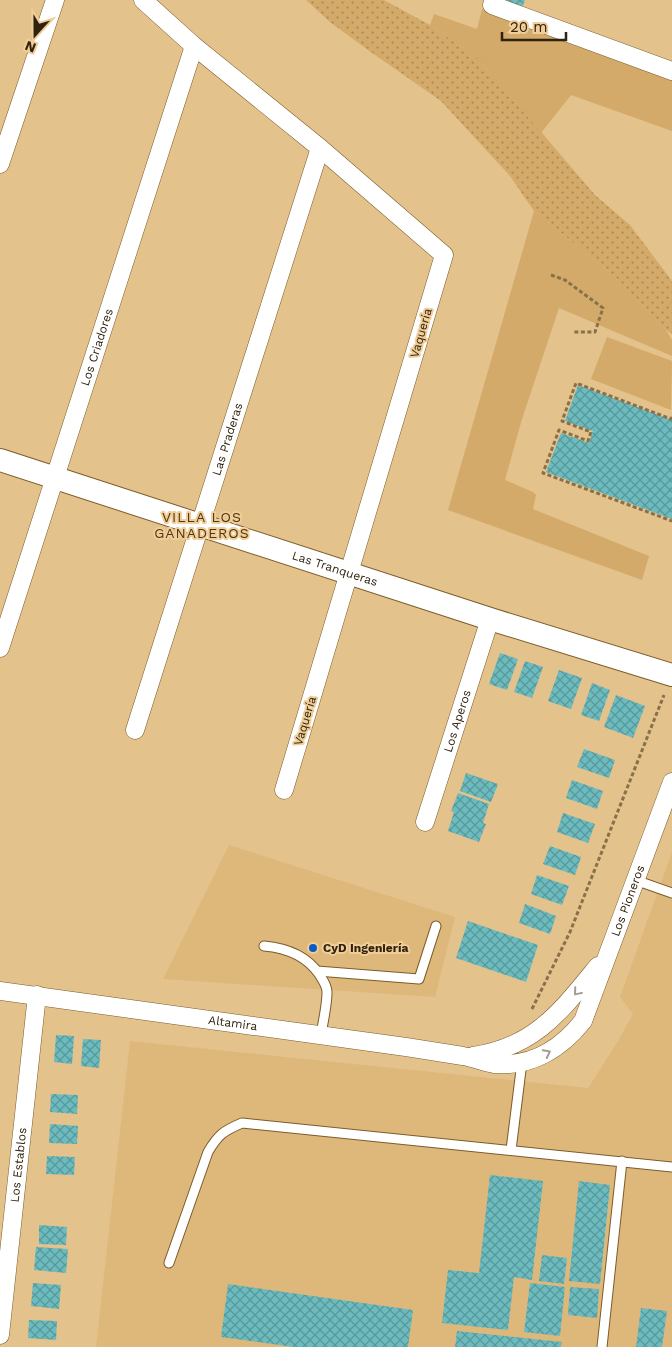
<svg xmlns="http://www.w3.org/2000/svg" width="672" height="1347" font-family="'Work Sans',sans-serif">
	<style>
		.built { fill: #deb87b }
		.grass { fill: url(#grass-dots) }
		.park { fill: #d3aa69 }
		.building { fill: url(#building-cross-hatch) }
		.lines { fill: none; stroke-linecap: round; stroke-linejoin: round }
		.service-casing { stroke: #7b5c29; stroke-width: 11 }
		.minor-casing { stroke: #7b5c29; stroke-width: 19 }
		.tertiary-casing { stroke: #7b5c29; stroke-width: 24 }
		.path { stroke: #88704b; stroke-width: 3; stroke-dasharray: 4 2.5; stroke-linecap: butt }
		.service { stroke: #fff; stroke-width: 9 }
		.minor { stroke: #fff; stroke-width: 18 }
		.tertiary { stroke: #fff; stroke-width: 22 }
		.oneway { stroke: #a29c93 }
		.poi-dot { fill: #095bc5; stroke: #f1ce99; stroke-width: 2 }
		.labels { text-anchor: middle; stroke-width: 4; stroke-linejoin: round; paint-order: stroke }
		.street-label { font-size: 12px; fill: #30230e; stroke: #f1ce99 }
		.poi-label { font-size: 12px; font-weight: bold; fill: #30230e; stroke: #f1ce99; text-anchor: start }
		.neighbourhood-label { font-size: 14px; letter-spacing: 1px; fill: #4f3810; stroke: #f1ce99 }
	</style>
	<defs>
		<pattern id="grass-dots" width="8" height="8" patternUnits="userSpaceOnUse" patternTransform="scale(1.25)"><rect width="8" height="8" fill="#d3aa69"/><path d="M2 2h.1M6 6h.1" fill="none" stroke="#ac8a55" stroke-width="1.8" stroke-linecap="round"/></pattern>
		<pattern id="building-cross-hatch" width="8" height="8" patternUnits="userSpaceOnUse" patternTransform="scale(1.25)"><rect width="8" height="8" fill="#6cbcbf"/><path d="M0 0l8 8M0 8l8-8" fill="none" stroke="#59989a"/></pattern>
	</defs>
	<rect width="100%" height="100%" fill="#e4c28c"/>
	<g class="built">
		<path d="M229 845 455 917 435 997 163 979Z"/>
		<path d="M672 852V1347H96L130 1041 588 1088 618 1041 633 1014 620 997Z"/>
	</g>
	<path class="grass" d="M306 0H384L430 25 478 58 595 195 630 225 672 281V334L666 330 615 277 534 211 510 176 441 101 368 50 330 22Z"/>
	<g class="park">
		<path d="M482 9 672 79V131L571 95 541 133 478 58 430 25 434 14 477 29Z"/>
		<path d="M534 211 615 277 666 330 672 340V356L559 308 522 419 505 480 533 492 536 495 533 509 649 556 642 580 448 510Z"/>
		<path d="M607 337 672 361 671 410 591 379Z"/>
	</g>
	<g class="building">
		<path d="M502 0H525L522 8Z"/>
		<path d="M578 385 672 420V519L546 472 561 433 589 443 593 431 565 421Z"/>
		<path d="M500 653 518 659 507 690 489 684Z"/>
		<path d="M525 661 543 667 532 698 514 692Z"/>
		<path d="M559 670 582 678 571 709 548 701Z"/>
		<path d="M592 683 610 690 599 721 581 715Z"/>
		<path d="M616 695 645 706 633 738 604 727Z"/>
		<path d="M584 749 615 760 609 778 577 767Z"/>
		<path d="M466 773 498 784 491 802 460 791Z"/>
		<path d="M572 780 603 791 597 809 566 798Z"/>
		<path d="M458 793 489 804 483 823 486 824 479 842 448 831 454 812 451 811Z"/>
		<path d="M563 813 595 824 588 843 557 832Z"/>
		<path d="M550 846 581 857 575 875 543 864Z"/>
		<path d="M537 875 569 886 562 905 531 894Z"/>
		<path d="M525 904 556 916 550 934 519 923Z"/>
		<path d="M468 921 538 945 526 982 456 958Z"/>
		<path d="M56 1035 74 1036 72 1064 54 1062Z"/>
		<path d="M83 1039 101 1040 99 1068 81 1066Z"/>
		<path d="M51 1094 78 1095 77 1114 50 1112Z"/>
		<path d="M50 1124 78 1126 77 1144 49 1143Z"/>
		<path d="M47 1156 75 1157 74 1175 46 1174Z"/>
		<path d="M490 1175 543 1181 532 1280 514 1277 508 1330 442 1323 448 1270 479 1273Z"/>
		<path d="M579 1181 610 1185 600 1284 569 1281Z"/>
		<path d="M39 1225 67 1227 66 1245 39 1244Z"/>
		<path d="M36 1247 68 1249 66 1273 34 1270Z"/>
		<path d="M542 1255 567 1258 564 1284 539 1281Z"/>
		<path d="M33 1283 61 1285 59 1309 31 1306Z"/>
		<path d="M530 1283 565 1287 560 1336 524 1332Z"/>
		<path d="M228 1284 413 1310 408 1347H294L221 1337Z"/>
		<path d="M570 1287 599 1289 597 1318 568 1315Z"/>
		<path d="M641 1308 667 1311 662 1347H636Z"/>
		<path d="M29 1320 57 1321 56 1340 28 1338Z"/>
		<path d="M457 1331 562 1342 561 1347H455Z"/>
	</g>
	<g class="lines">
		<defs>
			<g id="service">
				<path d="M635 880 672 893"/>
				<path d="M264 946C286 948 306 955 319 974 322 979 327 985 327 992 327 1006 323 1021 321 1035"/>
				<path d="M317 971 419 979 436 926"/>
				<path d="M511 1150 522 1062"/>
				<path d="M169 1263 208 1152C218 1135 223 1131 242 1123L672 1167"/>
				<path d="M602 1347 622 1161"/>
			</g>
			<g id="minor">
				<path d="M143 0 194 46 320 148 444 255 284 790"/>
				<path d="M494 0 492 5 672 71"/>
				<path d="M0 164 55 0"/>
				<path id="s1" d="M0 648 194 46"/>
				<path id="s2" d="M135 730 320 148"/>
				<path id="s3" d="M425 822 490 619"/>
				<path id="s4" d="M0 991 406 1047C425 1050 444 1053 463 1056 474 1058 483 1062 494 1064 531 1067 561 1049 583 1021L672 782"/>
				<path d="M473 1056C535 1047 561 1011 598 966"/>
				<path id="s5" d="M0 1335 37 995"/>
			</g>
			<g id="tertiary">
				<path id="s6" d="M0 460 490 619 672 675"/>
			</g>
		</defs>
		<use href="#service" class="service-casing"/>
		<use href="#minor" class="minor-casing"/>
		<use href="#tertiary" class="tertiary-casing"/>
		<g class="path">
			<path d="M551 275 565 280 603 308 595 332H574"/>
			<path d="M672 417 671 419 576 383 562 421 591 432 588 441 559 430 543 473 672 521"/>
			<path d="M532 1009 570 932 664 695"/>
		</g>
		<use href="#service" class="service"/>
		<use href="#minor" class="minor"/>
		<use href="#tertiary" class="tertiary"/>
	</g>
	<defs><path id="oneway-chevron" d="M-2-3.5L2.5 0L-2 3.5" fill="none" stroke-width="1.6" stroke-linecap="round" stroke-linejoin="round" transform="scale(1.25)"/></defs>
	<g class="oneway">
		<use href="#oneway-chevron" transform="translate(577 992) rotate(130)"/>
		<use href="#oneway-chevron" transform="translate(547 1053) rotate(-27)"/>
	</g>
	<circle class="poi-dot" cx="313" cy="948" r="5"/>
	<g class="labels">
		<g class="street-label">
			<text transform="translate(421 333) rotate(-74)" y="4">Vaquería</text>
			<text dy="4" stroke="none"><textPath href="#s1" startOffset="316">Los Criadores</textPath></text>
			<text dy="4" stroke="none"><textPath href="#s2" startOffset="305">Las Praderas</textPath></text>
			<text dy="4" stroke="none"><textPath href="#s6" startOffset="352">Las Tranqueras</textPath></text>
			<text transform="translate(305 721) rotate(-73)" y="4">Vaquería</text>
			<text dy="4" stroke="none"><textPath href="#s3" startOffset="106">Los Aperos</textPath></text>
			<text dy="4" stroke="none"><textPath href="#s4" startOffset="731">Los Pioneros</textPath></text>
			<text dy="4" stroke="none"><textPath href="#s4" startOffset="235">Altamira</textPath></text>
			<text dy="4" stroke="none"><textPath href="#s5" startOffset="171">Los Establos</textPath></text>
		</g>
		<g class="poi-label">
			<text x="323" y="952">CyD Ingeniería</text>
		</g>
		<g class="neighbourhood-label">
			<text x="202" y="522">VILLA LOS<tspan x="202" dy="16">GANADEROS</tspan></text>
		</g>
	</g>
	<g transform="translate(35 35) rotate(201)" stroke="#f1ce99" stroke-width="4" paint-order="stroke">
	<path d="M0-4L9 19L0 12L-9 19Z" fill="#30230e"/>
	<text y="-8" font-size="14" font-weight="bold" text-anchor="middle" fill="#30230e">N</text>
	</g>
	<path d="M502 32v8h64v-8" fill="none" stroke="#30230e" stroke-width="2.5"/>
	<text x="510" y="32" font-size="15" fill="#30230e" stroke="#f1ce99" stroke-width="4" paint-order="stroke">20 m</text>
</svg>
